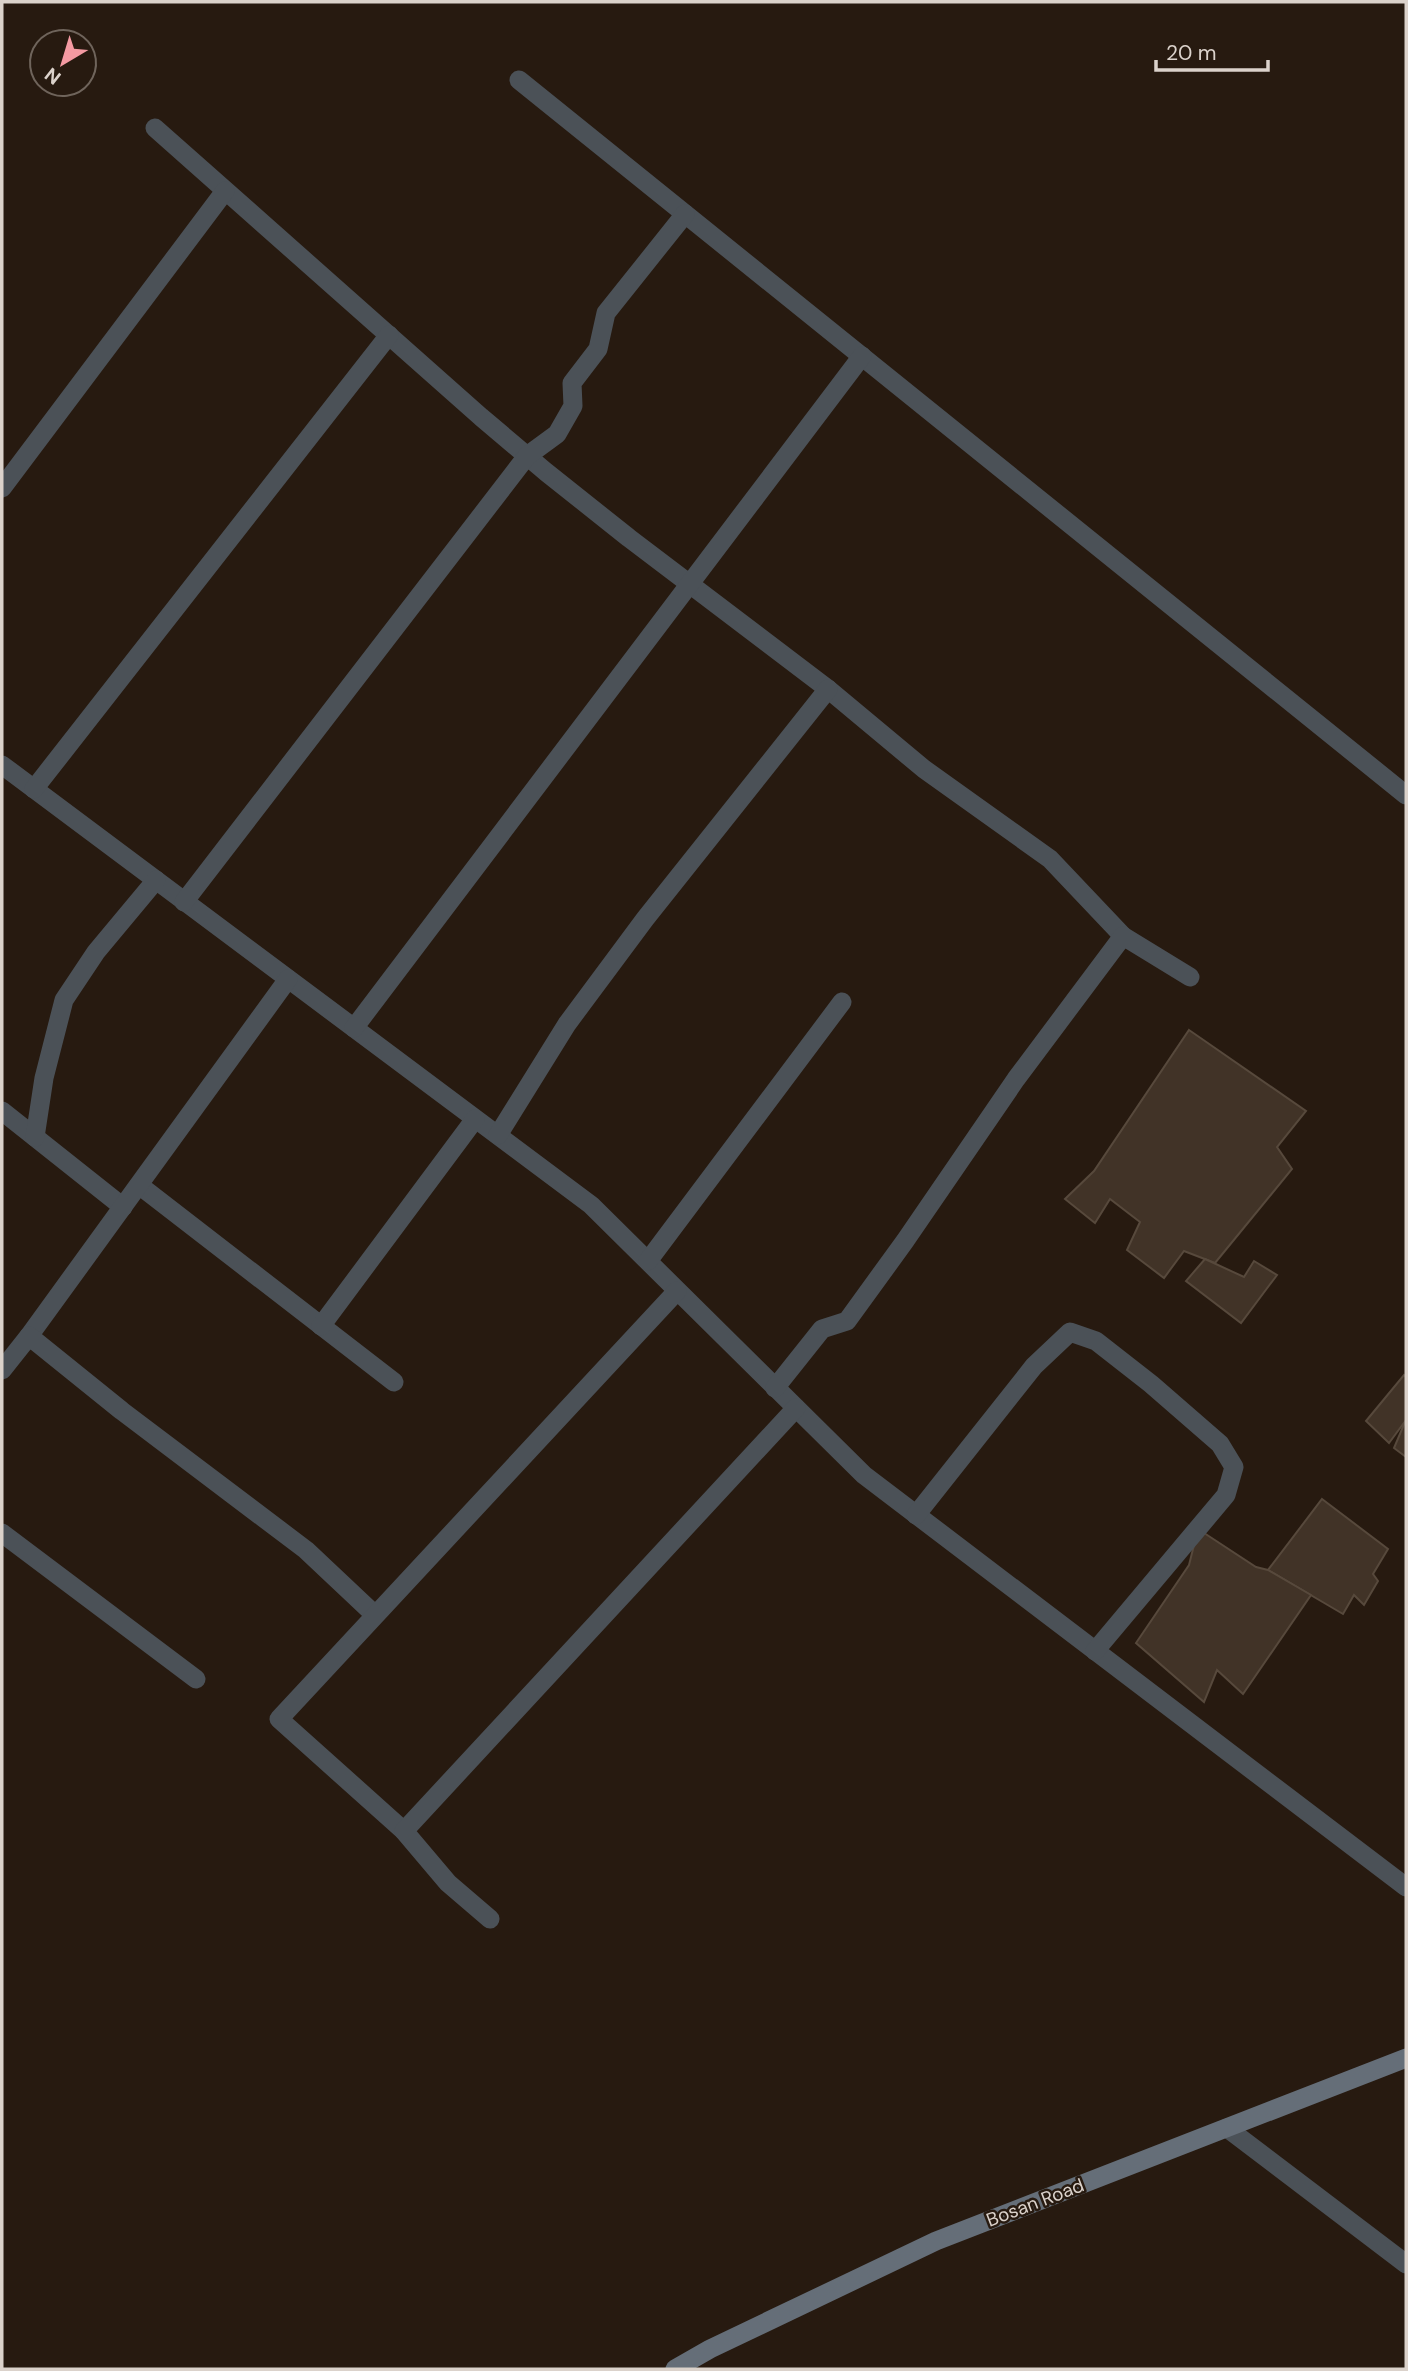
<svg xmlns="http://www.w3.org/2000/svg" width="1408" height="2371" font-family="'DM Sans',sans-serif">
	<style>
		.building { fill: #413327; stroke: #57493c; stroke-width: 2 }
		.lines { fill: none; stroke-linecap: round; stroke-linejoin: round }
		.minor { stroke: #4b5157; stroke-width: 19 }
		.secondary { stroke: #656e78; stroke-width: 19 }
		.labels { text-anchor: middle; stroke-width: 5; stroke-linejoin: round; paint-order: stroke }
		.street-label { font-size: 19px; fill: #dbd2cb; stroke: #271a10 }
	</style>
	<rect width="100%" height="100%" fill="#271a10"/>
	<g class="building">
		<path d="M1189 1030 1306 1111 1277 1147 1292 1169 1215 1263 1184 1251 1164 1278 1127 1250 1140 1222 1110 1199 1095 1223 1065 1199 1094 1171Z"/>
		<path d="M1205 1259 1244 1277 1254 1261 1277 1275 1241 1323 1186 1281Z"/>
		<path d="M1404 1375 1406 1377V1420L1389 1443 1366 1421Z"/>
		<path d="M1405 1422H1406V1457L1394 1448Z"/>
		<path d="M1322 1499 1388 1549 1373 1574 1378 1581 1364 1605 1354 1595 1343 1614 1268 1570Z"/>
		<path d="M1198 1529 1256 1567 1268 1570 1311 1595 1243 1694 1217 1670 1204 1702 1136 1643 1189 1565Z"/>
	</g>
	<g class="lines">
		<g class="minor">
			<path d="M519 80 1406 795"/>
			<path d="M155 128 481 417 546 472 629 538 828 689 924 769 1050 859 1123 936"/>
			<path d="M2 488 225 191"/>
			<path d="M2 765 591 1205 864 1475 1406 1887"/>
			<path d="M34 789 389 335"/>
			<path d="M184 902 527 456 557 434 573 406 572 383 598 349 606 313 685 214"/>
			<path d="M354 1028 862 356"/>
			<path d="M2 1111 123 1207"/>
			<path d="M498 1135 567 1024 645 919 828 689"/>
			<path d="M35 1137 44 1078 64 1000 96 952 156 880"/>
			<path d="M139 1185 394 1382"/>
			<path d="M648 1261 842 1002"/>
			<path d="M321 1326 475 1119"/>
			<path d="M29 1336 288 979"/>
			<path d="M2 1370 29 1336 122 1411 306 1550 375 1615"/>
			<path d="M775 1388 822 1329 847 1321 905 1241 1016 1079 1123 936 1190 977"/>
			<path d="M916 1515 1034 1366 1070 1332 1096 1341 1151 1384 1220 1444 1234 1467 1226 1495 1095 1651"/>
			<path d="M2 1533 196 1679"/>
			<path d="M404 1831 279 1719 677 1291"/>
			<path d="M490 1919 448 1883 404 1831 796 1408"/>
			<path d="M1227 2128 1406 2264"/>
		</g>
		<path class="secondary" d="M675 2369 710 2349 936 2241 1406 2058"/>
	</g>
	<g class="labels">
		<g class="street-label">
			<text transform="translate(1035 2202) rotate(-21)" y="7">Bosan Road</text>
		</g>
	</g>
	<rect width="1408" height="2371" fill="none" stroke="#dbd2cb" stroke-width="7"/>
	<g transform="translate(63 63) rotate(218)"><circle r="33" fill="#271a10" stroke="#6f645b" stroke-width="2"/>
	<path d="M0-5L12 26L0 18L-12 26Z" fill="#f49aa2"/>
	<text y="-10" font-size="19" font-weight="bold" text-anchor="middle" fill="#dbd2cb">N</text>
	</g>
	<path d="M1156 60v10h112v-10" fill="none" stroke="#dbd2cb" stroke-width="3.5"/>
	<text x="1166" y="60" font-size="21" fill="#dbd2cb" stroke="#271a10" stroke-width="5" paint-order="stroke">20 m</text>
</svg>
